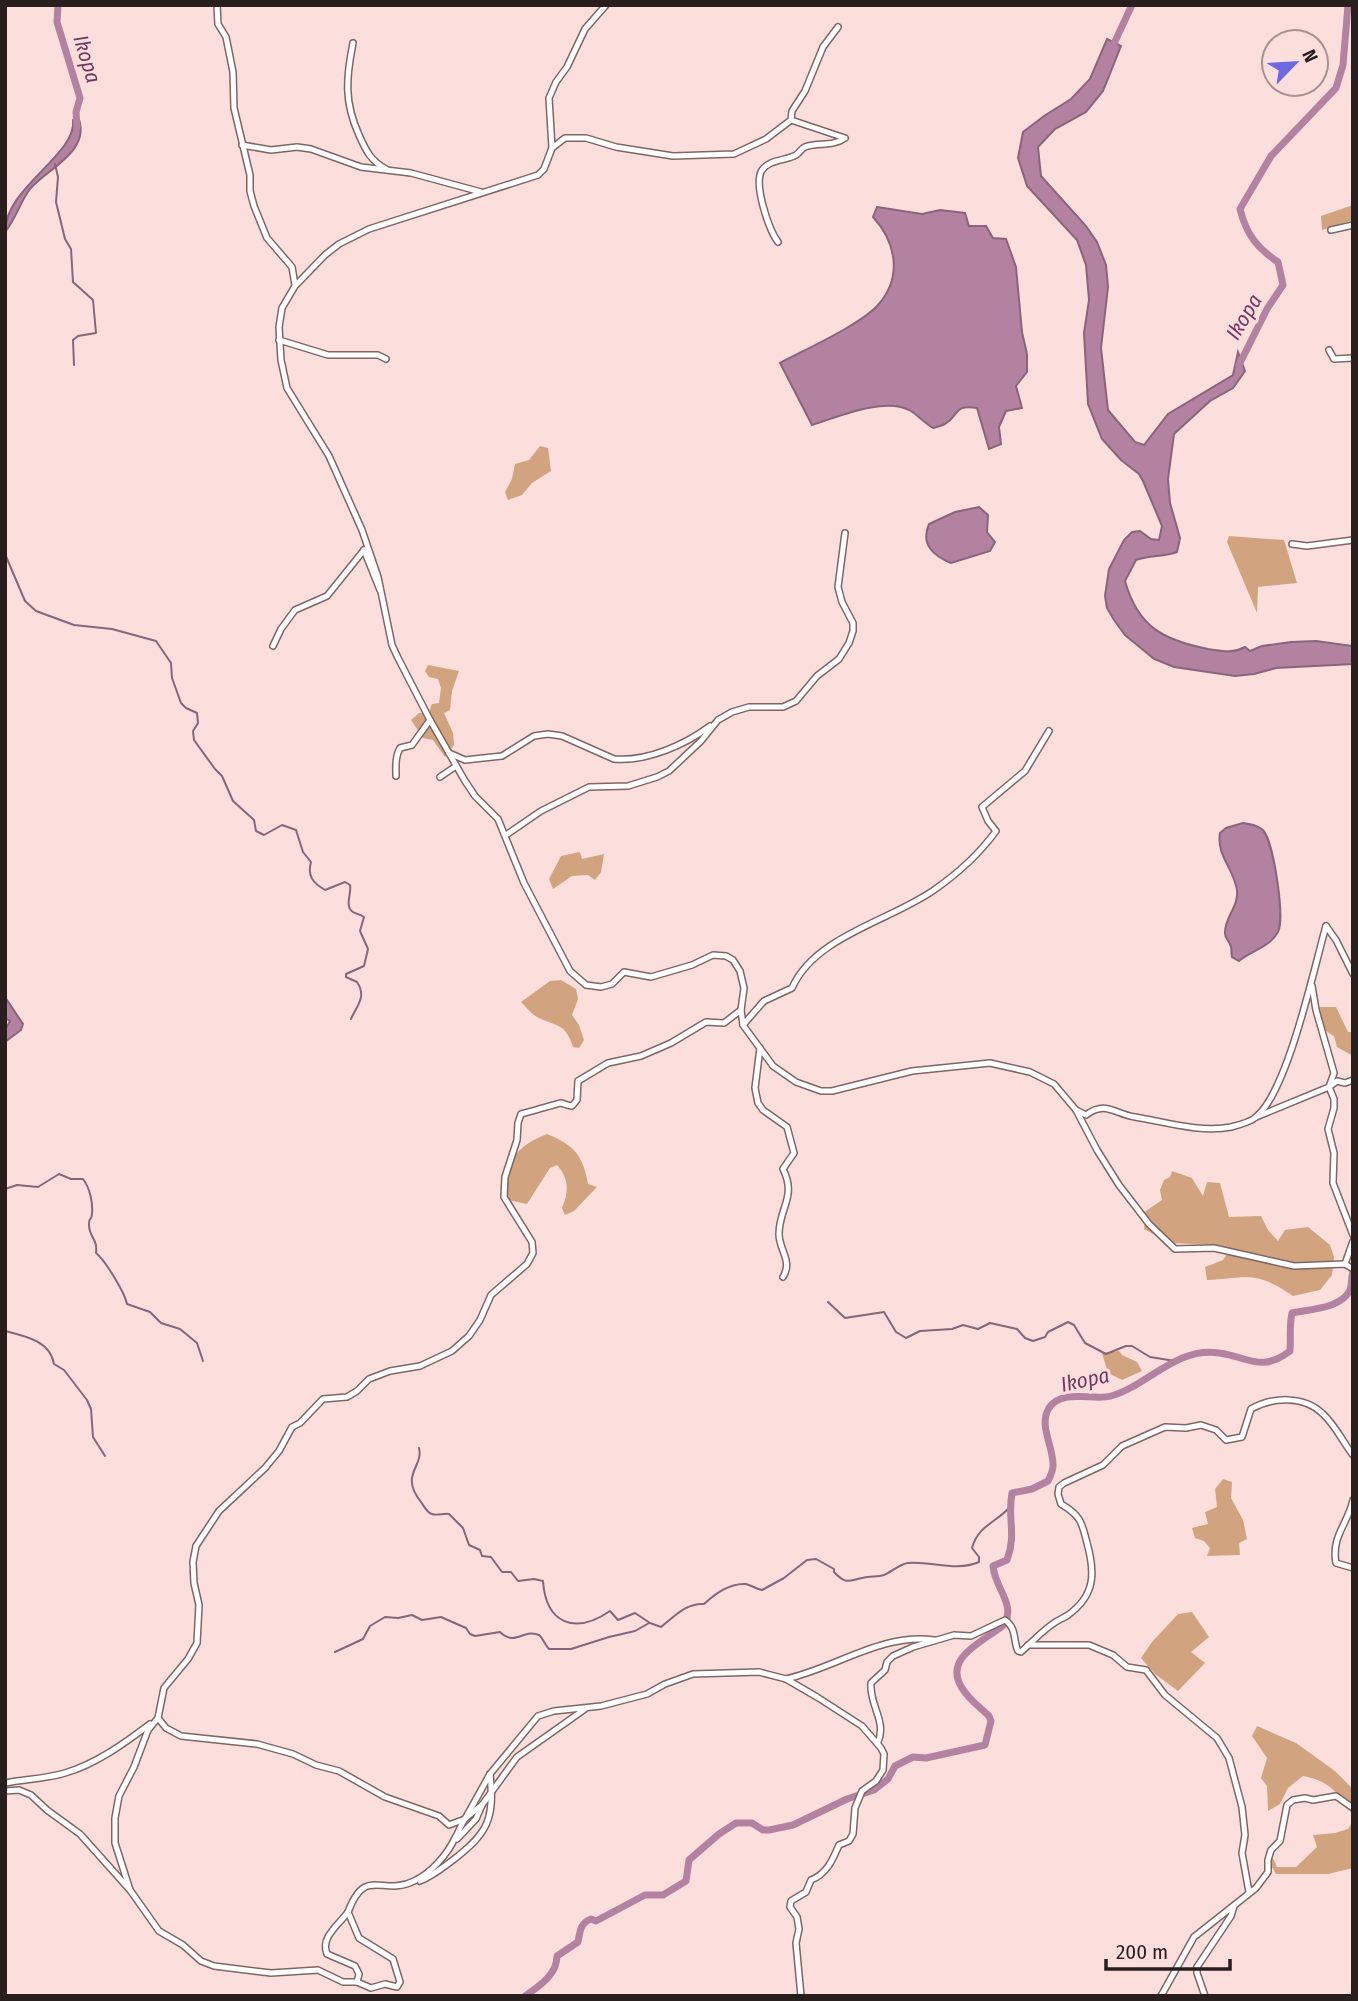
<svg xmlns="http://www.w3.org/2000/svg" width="1358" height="2001" font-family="'Fira Sans Condensed',sans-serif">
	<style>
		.forest { fill: #d1a47f }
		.water { fill: #b382a1; stroke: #8a647a; stroke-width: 2 }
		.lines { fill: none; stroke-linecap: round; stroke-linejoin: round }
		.stream { stroke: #8a647a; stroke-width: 2 }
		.river { stroke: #b382a1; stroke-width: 7 }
		.minor-casing { stroke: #7f6665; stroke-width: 8 }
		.minor { stroke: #fff; stroke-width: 5 }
		.labels { text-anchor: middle; stroke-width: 6; stroke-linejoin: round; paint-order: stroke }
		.water-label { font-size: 21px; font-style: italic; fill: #753661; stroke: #fcdfdd }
	</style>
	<rect width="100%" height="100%" fill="#fcdfdd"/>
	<g class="forest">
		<path d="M1353 205V220L1322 230 1321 216Z"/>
		<path d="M540 446 548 448 551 471 532 483 522 495 508 500 505 492 512 479 515 464 529 460Z"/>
		<path d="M1229 536 1284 540 1297 583 1258 587 1257 613 1227 542Z"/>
		<path d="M428 665 459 671 452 691 450 710 444 713 453 733 454 745 445 757 433 740 423 738 411 720 419 713 429 712 432 704 439 703 441 688 438 679 429 677 425 671Z"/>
		<path d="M580 852 582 859 604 854 601 872 595 880 588 875 572 876 553 889 549 879 561 856Z"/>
		<path d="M561 980 576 989 578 999 572 1015 579 1025 584 1040 579 1048 573 1047C565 1023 558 1027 539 1018 532 1015 526 1007 521 1002L550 981Z"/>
		<path d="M1316 1007H1336L1348 1032H1353V1056L1337 1047 1334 1036C1325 1032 1320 1024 1314 1016Z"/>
		<path d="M547 1134C574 1145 583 1155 588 1184L597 1187 574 1211 565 1215 562 1208C569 1191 569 1179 557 1165L550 1168 527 1204 503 1199C501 1165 516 1146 547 1134Z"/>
		<path d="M1172 1171 1192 1178 1203 1196 1207 1182 1220 1183 1229 1217 1261 1216 1268 1230 1278 1241 1285 1230 1308 1227 1330 1245 1334 1257 1332 1275 1320 1290 1293 1296C1255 1270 1249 1278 1207 1280L1205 1267 1223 1260 1230 1250 1218 1245 1170 1243 1144 1229 1145 1220 1143 1213 1162 1200 1160 1190 1164 1180 1170 1177Z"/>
		<path d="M1119 1351 1122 1355 1137 1362 1142 1371 1122 1380 1108 1373 1102 1353Z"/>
		<path d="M1223 1479 1232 1482 1231 1498 1243 1520 1247 1539 1239 1543 1240 1555 1207 1556 1210 1548 1204 1541 1195 1538 1192 1528 1208 1524 1205 1512 1217 1507 1215 1489Z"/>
		<path d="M1192 1612 1209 1637 1191 1652 1205 1663 1178 1691 1155 1674 1141 1658 1152 1642 1178 1614Z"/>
		<path d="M1257 1726 1296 1743 1335 1771 1353 1789V1815C1338 1793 1330 1781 1303 1776L1288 1788 1280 1804 1268 1811 1267 1786 1261 1778 1267 1758 1252 1736Z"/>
		<path d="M1353 1821V1868L1328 1874H1276L1272 1867 1271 1854 1277 1867H1296L1317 1847 1313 1835 1335 1833 1348 1829Z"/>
	</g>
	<g class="water">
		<path d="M1107 39 1121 46 1103 91 1086 112 1055 129 1038 147 1041 176 1086 226 1097 242 1106 265 1108 287 1101 348 1108 410 1135 442 1144 445 1168 414 1233 375 1238 352 1245 371 1233 388 1210 401 1174 434 1168 479 1170 503 1180 538 1177 552C1164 557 1150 555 1136 560L1125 581C1138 627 1163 640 1208 649 1223 651 1232 654 1245 647L1250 651 1262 646 1291 642 1316 641 1353 646V664L1276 668 1254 674 1235 676 1174 667 1154 659 1125 635 1114 620 1107 608 1105 596 1109 569 1124 540 1132 532 1140 531 1151 539 1159 540 1162 526 1143 481 1139 474 1121 460 1102 439 1088 404 1084 333 1089 300 1086 265 1077 240 1027 186 1018 158 1023 132 1044 116 1071 99 1090 79Z"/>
		<path d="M78 117C92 151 48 168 30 189 20 202 16 219 5 232 5 187 77 155 73 120Z"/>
		<path d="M877 207 922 214 940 210 965 213 969 226H986L993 238 1006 239 1016 267 1022 332 1027 354V372L1016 386 1022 408 1006 411 999 427 1001 444 989 449 977 408C953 404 960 415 945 424 941 426 937 427 933 428 925 423 917 415 911 411 885 396 838 417 812 425L780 363C806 349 860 325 878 305 903 277 896 242 873 217Z"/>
		<path d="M979 507 988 515 987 532 995 542 990 551 951 563C934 556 920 545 929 524L955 512Z"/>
		<path d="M1243 823C1250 824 1257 825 1263 830 1274 843 1285 918 1278 932 1269 948 1252 950 1239 961L1232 957C1231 954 1232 950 1231 947 1230 941 1224 938 1225 932 1225 917 1239 906 1237 890 1234 869 1216 855 1220 833L1226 828Z"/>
		<path d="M5 997 23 1024 21 1030 5 1042V1030L10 1021 5 1018Z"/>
	</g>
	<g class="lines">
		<g class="stream">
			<path d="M55 164 58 177 56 202 65 239 71 249 73 282 93 300 96 333 78 336 73 340 74 365"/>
			<path d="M5 554 25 601 36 611 74 625 112 629 156 641 171 663 172 678 181 703 186 708 197 713 198 723 193 731 194 740 215 769 222 776 233 801 254 820 256 831 264 835 282 825 296 830 303 852 311 862C307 876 313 883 325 890L345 882 350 885C352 893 344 906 353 912 356 914 360 914 364 917L360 931 368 949 364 966 346 974V977L357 982C367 997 357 1005 351 1019"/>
			<path d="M5 1189 17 1185 38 1187 59 1174 71 1179H83C90 1188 93 1203 92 1214 91 1223 89 1215 89 1225 89 1237 98 1239 96 1253 105 1260 125 1293 127 1304L150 1312 161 1323 180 1329 197 1343 203 1361"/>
			<path d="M828 1302 845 1318 884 1312 896 1332 906 1338 920 1331 952 1329 963 1325 978 1329 990 1323 1017 1329 1025 1338 1033 1341 1045 1337 1048 1332 1068 1322 1074 1325 1085 1343 1106 1354 1126 1346H1132L1150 1357 1175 1361"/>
			<path d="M5 1331C25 1336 50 1341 54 1364L64 1370 87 1400 91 1409 93 1437 105 1456"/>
			<path d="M419 1448C424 1467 399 1474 421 1502 424 1506 427 1513 432 1514 437 1516 444 1513 449 1514L463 1528 469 1545 480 1550 482 1556 491 1557 502 1572H511L518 1581 534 1579 543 1581C546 1624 575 1635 610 1611L618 1620 635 1613 650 1623 661 1627C675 1616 686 1603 704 1604 715 1594 729 1583 746 1584 751 1585 756 1589 762 1590L784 1578 807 1560 816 1559 834 1569V1572C848 1587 850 1579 867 1577 873 1576 878 1577 884 1575 892 1572 899 1564 908 1563 932 1561 956 1572 979 1562V1557L972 1548C978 1526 995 1523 1009 1508"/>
			<path d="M335 1652 363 1639 370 1626 385 1617 398 1618 412 1615 422 1620 441 1617 466 1628 470 1634 475 1636 500 1632C515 1647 524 1628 539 1635 543 1638 545 1645 549 1649H571L609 1637 635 1631 649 1623"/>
		</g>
		<g class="river">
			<path d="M58 5 57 22 80 98 76 112 77 127"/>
			<path d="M1111 50 1132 5"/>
			<path d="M1239 365 1267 309 1283 285 1278 262C1257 248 1246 234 1240 209L1271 156 1336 88 1343 65 1348 5"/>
			<path d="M525 1996C539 1986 557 1975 557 1956L578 1942C580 1932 580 1923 591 1919L596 1921 645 1895H663L686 1881 689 1860 719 1834 736 1823H752L763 1830H769L793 1825 847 1799 874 1790 888 1779 895 1766 913 1757 926 1758 985 1745 991 1721 989 1716C980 1707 969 1700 962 1688 942 1657 985 1641 1005 1624 1015 1602 995 1589 993 1566L1007 1560C1017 1533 1007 1520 1012 1493L1032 1489 1048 1481C1050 1477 1053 1471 1053 1466 1054 1447 1038 1426 1049 1408 1062 1388 1093 1401 1111 1396 1147 1386 1177 1346 1219 1353 1249 1357 1261 1373 1290 1351 1291 1338 1289 1325 1292 1313 1309 1309 1341 1309 1350 1290 1352 1285 1351 1277 1353 1272"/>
		</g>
		<defs>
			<g id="minor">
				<path d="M217 5 218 24 226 37 233 72 234 108 250 175V191L254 206 267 238 292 267 295 285"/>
				<path d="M606 5 585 29 567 67 556 82 549 98 552 148 544 169 538 175 369 229 339 244 325 255 295 286 282 308 279 327 281 360 287 388 329 456 362 530 378 577 392 645 398 658 430 720 465 781 475 796 498 819 524 883 570 971 586 985 601 987 612 984 624 972 651 977 692 965 713 955 726 956 733 960 740 971 744 988 741 1010 743 1025 773 1066 796 1082 821 1091H832L912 1071 990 1063 1030 1072 1054 1084 1076 1110 1097 1150 1119 1185 1149 1224 1175 1249 1214 1248 1294 1266 1345 1264 1353 1269"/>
				<path d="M353 43C346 78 344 102 359 135 366 151 371 161 386 169"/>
				<path d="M242 145 271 150 297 147 311 149 361 167 411 173 481 192"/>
				<path d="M552 148 565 138H586L616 147 673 156 734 154 766 139 791 120 792 111 805 91 823 47 838 27"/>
				<path d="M1331 230 1353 225"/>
				<path d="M778 242C769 230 753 184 762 170 770 159 785 161 796 155 801 152 801 147 808 146 821 143 834 146 845 138L791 120"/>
				<path d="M279 340 328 355H378L386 359"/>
				<path d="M1329 350 1334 359 1353 358"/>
				<path d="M1292 544 1307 546 1353 540"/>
				<path d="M364 550 380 590"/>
				<path d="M273 646 281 629 295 610 327 596 364 550"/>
				<path d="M449 753 465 760 502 756 534 736 548 734 562 736 614 759C646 762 685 745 710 726"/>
				<path d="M396 776C396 766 395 757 400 748L412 745 430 720"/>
				<path d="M440 777 456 766"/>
				<path d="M506 835 541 811 589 787 628 786 657 777 669 771 701 741 718 720 732 712 749 707H783L796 701 817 676 839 659 849 643 853 631V623L842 602 838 587 845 533"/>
				<path d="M1326 926 1336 940 1353 974"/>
				<path d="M1312 986 1316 1010 1334 1073 1329 1087 1334 1099V1108L1328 1129 1334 1153 1333 1183 1353 1235"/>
				<path d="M743 1025 764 1001 792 988C815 936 890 921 934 890 957 874 980 853 996 831L988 821 982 807 1025 771 1049 731"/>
				<path d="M760 1048 755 1088 758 1103 763 1110 787 1127 794 1153 783 1169C797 1197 779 1208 779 1234 779 1250 793 1261 783 1277"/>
				<path d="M1076 1110 1086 1115C1106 1100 1114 1114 1135 1117 1165 1122 1201 1133 1231 1127 1239 1125 1251 1122 1256 1117 1288 1091 1314 968 1326 926"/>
				<path d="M1256 1117 1329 1087 1337 1081 1345 1083 1353 1080"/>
				<path d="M1345 1264 1353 1241"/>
				<path d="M1353 1500C1348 1524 1331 1536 1336 1563L1353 1568"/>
				<path d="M1028 1645H1089L1113 1655 1127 1667 1146 1670 1165 1695 1217 1738 1229 1758 1242 1807 1245 1835 1242 1853 1249 1892"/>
				<path d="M786 1679C836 1668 881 1633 934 1640"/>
				<path d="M158 1718 166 1728 181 1736 257 1744 293 1754 316 1765 339 1771 385 1797 439 1816 449 1825 465 1819 490 1774 538 1716 554 1711 601 1706 647 1694 665 1684 693 1674 759 1672 786 1679 817 1697 862 1726 881 1748 884 1754 883 1770 876 1781 862 1791 855 1808 853 1834 849 1841 839 1845C833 1859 827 1874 811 1880L806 1892 791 1901 790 1907 797 1917 799 1929 796 1943 801 1996"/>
				<path d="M878 1742C887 1721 869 1705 871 1683L885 1670 887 1662 893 1656 913 1647 954 1635 971 1636 1005 1620C1017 1628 1013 1641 1018 1651L1021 1652C1032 1642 1042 1631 1054 1623 1058 1620 1064 1618 1068 1615 1096 1595 1095 1572 1087 1543 1082 1522 1080 1515 1061 1504L1058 1494 1059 1487 1064 1483 1103 1465 1122 1446 1165 1427 1186 1428 1201 1425 1216 1430 1226 1440 1242 1437 1251 1409C1272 1397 1304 1395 1323 1414 1335 1425 1343 1442 1353 1455"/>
				<path d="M5 1783C25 1779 45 1779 65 1773 96 1764 125 1743 150 1724"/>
				<path d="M5 1791 19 1790 31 1795 47 1810 80 1834 130 1890 159 1931 183 1945 201 1961 214 1966 271 1973 318 1970 343 1982H357L371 1988 385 1984 397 1987 400 1982 393 1959 359 1938 348 1912C366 1865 382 1897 414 1881 431 1873 447 1855 455 1838 459 1832 461 1824 465 1819 470 1814 477 1809 482 1805"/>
				<path d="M457 1839 476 1819 482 1805 517 1757 585 1709"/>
				<path d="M420 1881C433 1876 442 1868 453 1860 488 1833 495 1819 490 1774"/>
				<path d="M130 1890 115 1843V1818L119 1796 134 1767 148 1730 158 1718 164 1688 188 1659 197 1643 199 1605 194 1583 193 1562 196 1546 219 1511 265 1468 279 1451 292 1427 300 1423 323 1399 347 1397 357 1391 369 1379 390 1371 420 1366 452 1351 469 1336 480 1320 491 1295 527 1264 533 1253 532 1242 504 1197 505 1177 517 1140 518 1123 521 1114C526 1113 559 1103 561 1103 565 1104 568 1106 572 1106L577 1100 578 1081 608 1063 641 1056 671 1043 706 1022 724 1023 741 1010"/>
				<path d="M348 1912C339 1925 320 1937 327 1954L355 1966 359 1974 357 1982"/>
				<path d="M1161 1996 1194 1937 1256 1888 1268 1872V1860L1271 1850 1280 1841 1287 1805 1293 1800 1305 1798 1313 1800 1336 1796 1353 1808"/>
				<path d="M1205 1996 1197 1973V1967L1231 1916 1234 1906"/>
			</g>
		</defs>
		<use href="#minor" class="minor-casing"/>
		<use href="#minor" class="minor"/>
	</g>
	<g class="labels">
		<g class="water-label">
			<text transform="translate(87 59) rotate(73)" y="7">Ikopa</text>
			<text transform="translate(1244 317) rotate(-59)" y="7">Ikopa</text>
			<text transform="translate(1085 1380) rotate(-12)" y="7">Ikopa</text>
		</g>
	</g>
	<rect width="1358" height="2001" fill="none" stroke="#291e1e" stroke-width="14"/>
	<g transform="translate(1295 63) rotate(65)"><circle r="33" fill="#fcdfdd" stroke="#a89291" stroke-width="2"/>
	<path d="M0-5L12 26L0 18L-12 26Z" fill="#6c69e3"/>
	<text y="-10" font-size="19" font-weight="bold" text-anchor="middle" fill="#291e1e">N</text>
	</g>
	<path d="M1106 1959v10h124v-10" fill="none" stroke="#291e1e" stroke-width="3.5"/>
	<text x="1116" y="1959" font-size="21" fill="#291e1e" stroke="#fcdfdd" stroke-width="5" paint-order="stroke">200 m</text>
</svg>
